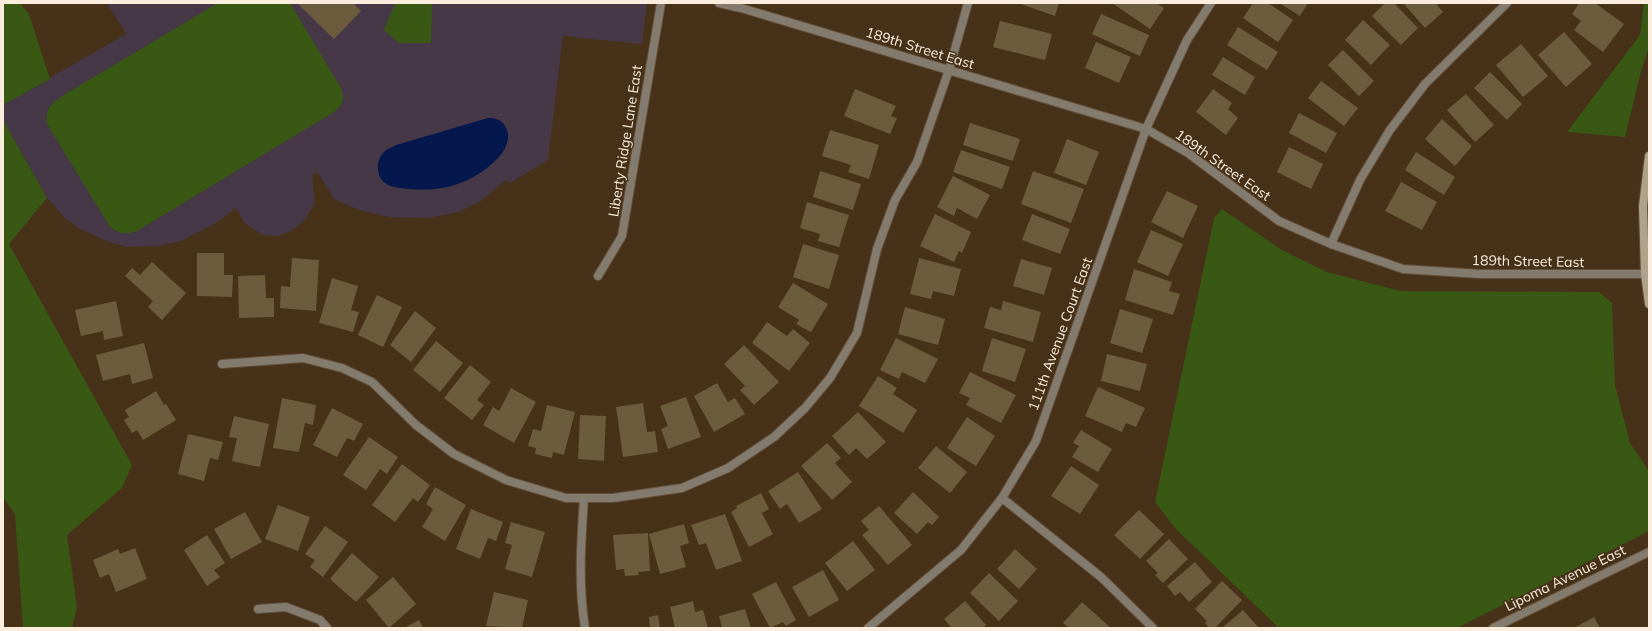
<svg xmlns="http://www.w3.org/2000/svg" width="1652" height="631" font-family="Mulish,sans-serif">
	<style>
		.education { fill: #463846 }
		.green { fill: #385814 }
		.water { fill: #05184e }
		.building { fill: #6d5b3d }
		.lines { fill: none; stroke-linecap: round; stroke-linejoin: round }
		.street-casing { stroke: #644f38; stroke-width: 10 }
		.secondary-casing { stroke: #644f38; stroke-width: 10 }
		.street { stroke: #837b6e; stroke-width: 8 }
		.secondary { stroke: #aea28c; stroke-width: 8 }
		.labels { text-anchor: middle; stroke-width: 3; stroke-linejoin: round; paint-order: stroke }
		.street-label { font-size: 14px; fill: #fbedde; stroke: #473118 }
	</style>
	<rect width="100%" height="100%" fill="#473118"/>
	<path class="education" d="M107 3H647L642 44 563 36 548 160 510 183 506 180 481 201 459 212 428 218 388 217 359 210 334 199 318 173 312 174 315 203 305 220 291 231 278 236 262 235 244 222 236 208 216 223 181 241 157 246 126 247 107 241 80 229 65 218 47 198 3 120V105L126 34Z"/>
	<g class="green">
		<path d="M3 3H20L29 14 50 79 3 105Z"/>
		<path d="M218 3H290L341 88C345 99 343 105 334 112L137 231C126 235 119 234 110 227L47 124C45 109 50 105 62 96Z"/>
		<path d="M395 3H432L431 43H399L384 30Z"/>
		<path d="M1644 3H1649V47L1641 71 1625 137 1567 132 1640 35Z"/>
		<path d="M3 120 47 198 9 244 132 465 122 488 67 535 77 607 72 628H23L15 514 3 497Z"/>
		<path d="M1222 209 1282 250 1327 272 1400 291 1599 292 1612 303 1615 385 1630 443 1649 471V531L1457 628H1279L1176 529 1155 502 1214 218Z"/>
	</g>
	<path class="water" d="M488 118C497 118 503 120 507 130 511 140 504 153 496 160 472 184 442 192 409 189 401 188 392 188 385 183 375 176 376 158 385 151 388 148 393 147 396 145Z"/>
	<g class="building">
		<path d="M297 3H353L361 11 334 39Z"/>
		<path d="M1018 3H1059L1055 16Z"/>
		<path d="M1112 3H1156L1164 8 1150 29Z"/>
		<path d="M1253 3H1268L1293 20 1278 42 1243 18Z"/>
		<path d="M1279 3H1308L1300 16Z"/>
		<path d="M1385 3H1394L1418 28 1401 45 1372 16Z"/>
		<path d="M1403 3H1439L1437 5 1443 12 1425 28Z"/>
		<path d="M1579 3H1595L1624 24 1603 52 1574 30 1581 21 1572 14Z"/>
		<path d="M1101 14 1149 35 1140 56 1092 34Z"/>
		<path d="M1363 20 1390 45 1371 65 1345 40Z"/>
		<path d="M1000 21 1052 34 1045 60 993 47Z"/>
		<path d="M1238 27 1278 52 1267 70 1227 45Z"/>
		<path d="M1564 32 1592 64 1566 87 1538 55Z"/>
		<path d="M1096 42 1131 57 1119 83 1085 68Z"/>
		<path d="M1521 44 1548 76 1523 97 1496 65Z"/>
		<path d="M1343 50 1374 81 1359 96 1328 65Z"/>
		<path d="M1223 57 1255 77 1245 95 1212 75Z"/>
		<path d="M1490 72 1522 104 1507 120 1474 88Z"/>
		<path d="M1321 81 1358 108 1344 126 1308 98Z"/>
		<path d="M855 89 896 106 891 116 897 118 890 134 844 116Z"/>
		<path d="M1213 89 1232 103 1228 109 1238 118 1226 135 1196 112Z"/>
		<path d="M1466 94 1494 125 1475 142 1447 110Z"/>
		<path d="M1299 113 1337 133 1326 153 1289 133Z"/>
		<path d="M1442 119 1472 146 1455 166 1425 139Z"/>
		<path d="M970 123 1020 139 1013 161 963 145Z"/>
		<path d="M830 130 879 145 869 179 848 172 851 165 822 156Z"/>
		<path d="M1067 139 1099 152 1086 185 1054 173Z"/>
		<path d="M1289 147 1323 164 1311 189 1277 172Z"/>
		<path d="M961 150 1010 167 1002 189 953 172Z"/>
		<path d="M1416 152 1455 177 1444 195 1405 170Z"/>
		<path d="M820 171 861 184 853 210 813 197Z"/>
		<path d="M1033 171 1084 189 1071 223 1021 204Z"/>
		<path d="M953 176 990 195 977 219 957 208 954 216 937 207Z"/>
		<path d="M1401 182 1437 202 1422 230 1385 211Z"/>
		<path d="M1167 191 1198 206 1183 238 1151 222Z"/>
		<path d="M807 202 849 215 839 247 818 241 820 234 800 228Z"/>
		<path d="M935 214 971 232 962 253 959 251 954 262 920 246Z"/>
		<path d="M1032 214 1070 229 1060 254 1022 240Z"/>
		<path d="M1151 230 1183 244 1168 276 1137 262Z"/>
		<path d="M803 244 839 255 829 289 793 277Z"/>
		<path d="M197 253H224V275H233L232 297 197 296Z"/>
		<path d="M292 258 319 260 316 311 280 308 281 286 290 287Z"/>
		<path d="M919 258 961 269 954 296 933 291 931 299 910 294Z"/>
		<path d="M1021 259 1052 268 1044 295 1013 286Z"/>
		<path d="M152 262 186 293 162 320 148 307 153 301 125 276 132 268 140 275Z"/>
		<path d="M1134 269 1172 282 1169 291 1180 294 1173 315 1125 300Z"/>
		<path d="M265 275 266 298H274V317L239 318 238 276Z"/>
		<path d="M332 278 358 286 351 310 359 312 353 332 319 323Z"/>
		<path d="M793 283 828 304 811 332 796 324 799 320 778 307Z"/>
		<path d="M377 295 402 307 383 347 358 335Z"/>
		<path d="M116 301 123 336 104 340 103 331 81 336 75 310Z"/>
		<path d="M1003 301 1041 312 1033 342 984 328 990 307 1001 310Z"/>
		<path d="M905 307 945 319 938 345 898 334Z"/>
		<path d="M1120 309 1153 319 1142 353 1110 343Z"/>
		<path d="M415 311 436 328 411 362 390 345Z"/>
		<path d="M767 322 787 336 793 329 810 343 789 371 752 343Z"/>
		<path d="M896 338 938 359 925 383 902 372 899 379 880 370Z"/>
		<path d="M992 338 1026 349 1015 382 982 371Z"/>
		<path d="M436 341 463 363 440 392 413 370Z"/>
		<path d="M144 343 153 378 132 384 130 374 103 381 96 355Z"/>
		<path d="M744 345 779 382 754 405 740 390 745 386 724 364Z"/>
		<path d="M1107 354 1147 364 1140 391 1101 381Z"/>
		<path d="M470 365 491 382 477 400 484 405 472 420 444 398Z"/>
		<path d="M970 372 1016 395 1001 423 966 405 970 398 959 393Z"/>
		<path d="M878 376 897 388 893 394 917 410 903 433 859 406Z"/>
		<path d="M717 383 728 402 735 398 745 414 714 432 694 396Z"/>
		<path d="M1098 387 1145 408 1136 427 1126 423 1122 432 1085 416Z"/>
		<path d="M511 388 536 402 514 443 483 425 493 407 499 411Z"/>
		<path d="M156 391 164 405 166 404 176 420 143 440 137 430 132 433 124 420 129 417 125 410Z"/>
		<path d="M686 397 701 437 668 449 661 429 668 426 660 406Z"/>
		<path d="M282 398 316 405 313 425 305 423 299 452 273 448Z"/>
		<path d="M643 403 647 432 655 431 658 452 623 457 616 407Z"/>
		<path d="M547 405 575 412 564 455 553 452 552 458 535 454 536 448 528 446 533 429 541 431Z"/>
		<path d="M332 408 363 424 354 441 347 438 337 457 313 445Z"/>
		<path d="M858 412 886 442 867 459 856 448 849 455 832 436Z"/>
		<path d="M580 415 606 416 604 461 578 459Z"/>
		<path d="M234 416 269 424 260 467 232 461 237 438 229 437Z"/>
		<path d="M967 417 995 436 976 466 947 448Z"/>
		<path d="M1081 430 1112 449 1098 472 1072 457 1079 446 1073 443Z"/>
		<path d="M188 434 223 442 218 460 210 458 204 481 178 474Z"/>
		<path d="M369 437 398 457 387 474 380 469 366 490 343 475Z"/>
		<path d="M827 443 841 458 835 463 852 482 832 500 801 466Z"/>
		<path d="M936 446 967 472 950 493 918 468Z"/>
		<path d="M402 464 430 485 418 502 413 498 395 522 372 505Z"/>
		<path d="M1071 466 1099 485 1080 514 1051 496Z"/>
		<path d="M798 472 822 509 799 523 787 504 780 509 768 491Z"/>
		<path d="M435 487 466 505 445 541 422 527 433 509 426 504Z"/>
		<path d="M913 492 939 517 932 525 928 522 917 534 894 513Z"/>
		<path d="M761 493 769 509 762 513 773 534 749 547 731 512 737 508 736 506Z"/>
		<path d="M278 505 310 517 298 551 265 539Z"/>
		<path d="M879 506 912 545 888 565 862 535 869 530 861 521Z"/>
		<path d="M471 509 503 522 496 541 488 538 480 559 456 549Z"/>
		<path d="M1139 510 1164 534 1140 559 1114 535Z"/>
		<path d="M245 512 262 542 231 559 214 529Z"/>
		<path d="M725 514 742 561 716 570 706 543 699 545 691 525Z"/>
		<path d="M511 522 545 532 532 577 505 569 512 545 505 543Z"/>
		<path d="M684 524 689 543 680 546 686 567 660 574 649 534Z"/>
		<path d="M325 526 348 542 323 577 310 567 315 560 305 554Z"/>
		<path d="M648 533 650 571 638 572 639 575 625 576 624 569 616 570 613 535Z"/>
		<path d="M207 535 225 563 214 570 220 577 207 586 184 550Z"/>
		<path d="M1169 539 1188 559 1163 583 1155 575 1158 573 1146 561Z"/>
		<path d="M853 541 875 570 847 591 825 563Z"/>
		<path d="M135 548 147 579 116 592 109 574 100 578 93 560 118 549 120 554Z"/>
		<path d="M1015 549 1037 569 1019 589 997 569Z"/>
		<path d="M352 553 379 577 356 602 330 579Z"/>
		<path d="M1195 562 1212 582 1189 602 1180 592 1175 596 1167 586Z"/>
		<path d="M823 570 839 600 809 617 792 587Z"/>
		<path d="M989 573 1018 601 999 621 970 593Z"/>
		<path d="M393 577 416 604 389 628 366 600Z"/>
		<path d="M1222 581 1242 600 1215 628H1209L1205 623 1207 621 1195 609Z"/>
		<path d="M776 582 796 620 786 626 783 622 770 628 752 594Z"/>
		<path d="M494 592 528 600 522 628 486 626Z"/>
		<path d="M693 601 695 612 703 610 708 628H675L670 607Z"/>
		<path d="M965 601 986 625 983 628H952L944 619Z"/>
		<path d="M1082 602 1111 628H1069L1063 623Z"/>
		<path d="M745 609 751 628H722L719 616Z"/>
		<path d="M1243 610 1259 628H1222Z"/>
		<path d="M658 615 660 628H650L649 617Z"/>
		<path d="M1594 617 1600 628H1574Z"/>
		<path d="M419 620 423 628H404Z"/>
	</g>
	<g class="lines">
		<defs>
			<g id="street">
				<path d="M719 3 741 8 1146 129 1188 153 1279 221 1331 244 1403 269 1480 274H1649"/>
				<path d="M1331 244 1360 180 1390 130 1425 84 1507 3"/>
				<path d="M598 276 622 236 661 3"/>
				<path d="M222 364 303 358 342 368 372 382 416 425 454 454 506 480 566 498H613L682 488 728 468 774 437 805 408 830 378 857 333 877 249 895 200 917 162 949 70 968 3"/>
				<path d="M584 498C581 542 578 584 585 628"/>
				<path d="M1002 498 1101 577 1153 628"/>
				<path d="M258 609 286 607 320 620 327 628"/>
				<path d="M868 628 961 550 1002 498 1036 441 1146 129 1187 40 1211 3"/>
				<path d="M1493 628 1649 552"/>
			</g>
			<path id="secondary" d="M1649 156 1643 206 1645 274 1649 304"/>
		</defs>
		<use href="#street" class="street-casing"/>
		<use href="#secondary" class="secondary-casing"/>
		<use href="#street" class="street"/>
		<use href="#secondary" class="secondary"/>
	</g>
	<g class="labels">
		<g class="street-label">
			<text transform="translate(920 48) rotate(17)" y="5">189th Street East</text>
			<text transform="translate(625 141) rotate(-81)" y="5">Liberty Ridge Lane East</text>
			<text transform="translate(1223 165) rotate(35)" y="5">189th Street East</text>
			<text transform="translate(1528 261) rotate(1)" y="5">189th Street East</text>
			<text transform="translate(1060 334) rotate(-70)" y="5">111th Avenue Court East</text>
			<text transform="translate(1565 578) rotate(-26)" y="5">Lipoma Avenue East</text>
		</g>
	</g>
	<rect width="1652" height="631" fill="none" stroke="#fbedde" stroke-width="8"/>
</svg>
